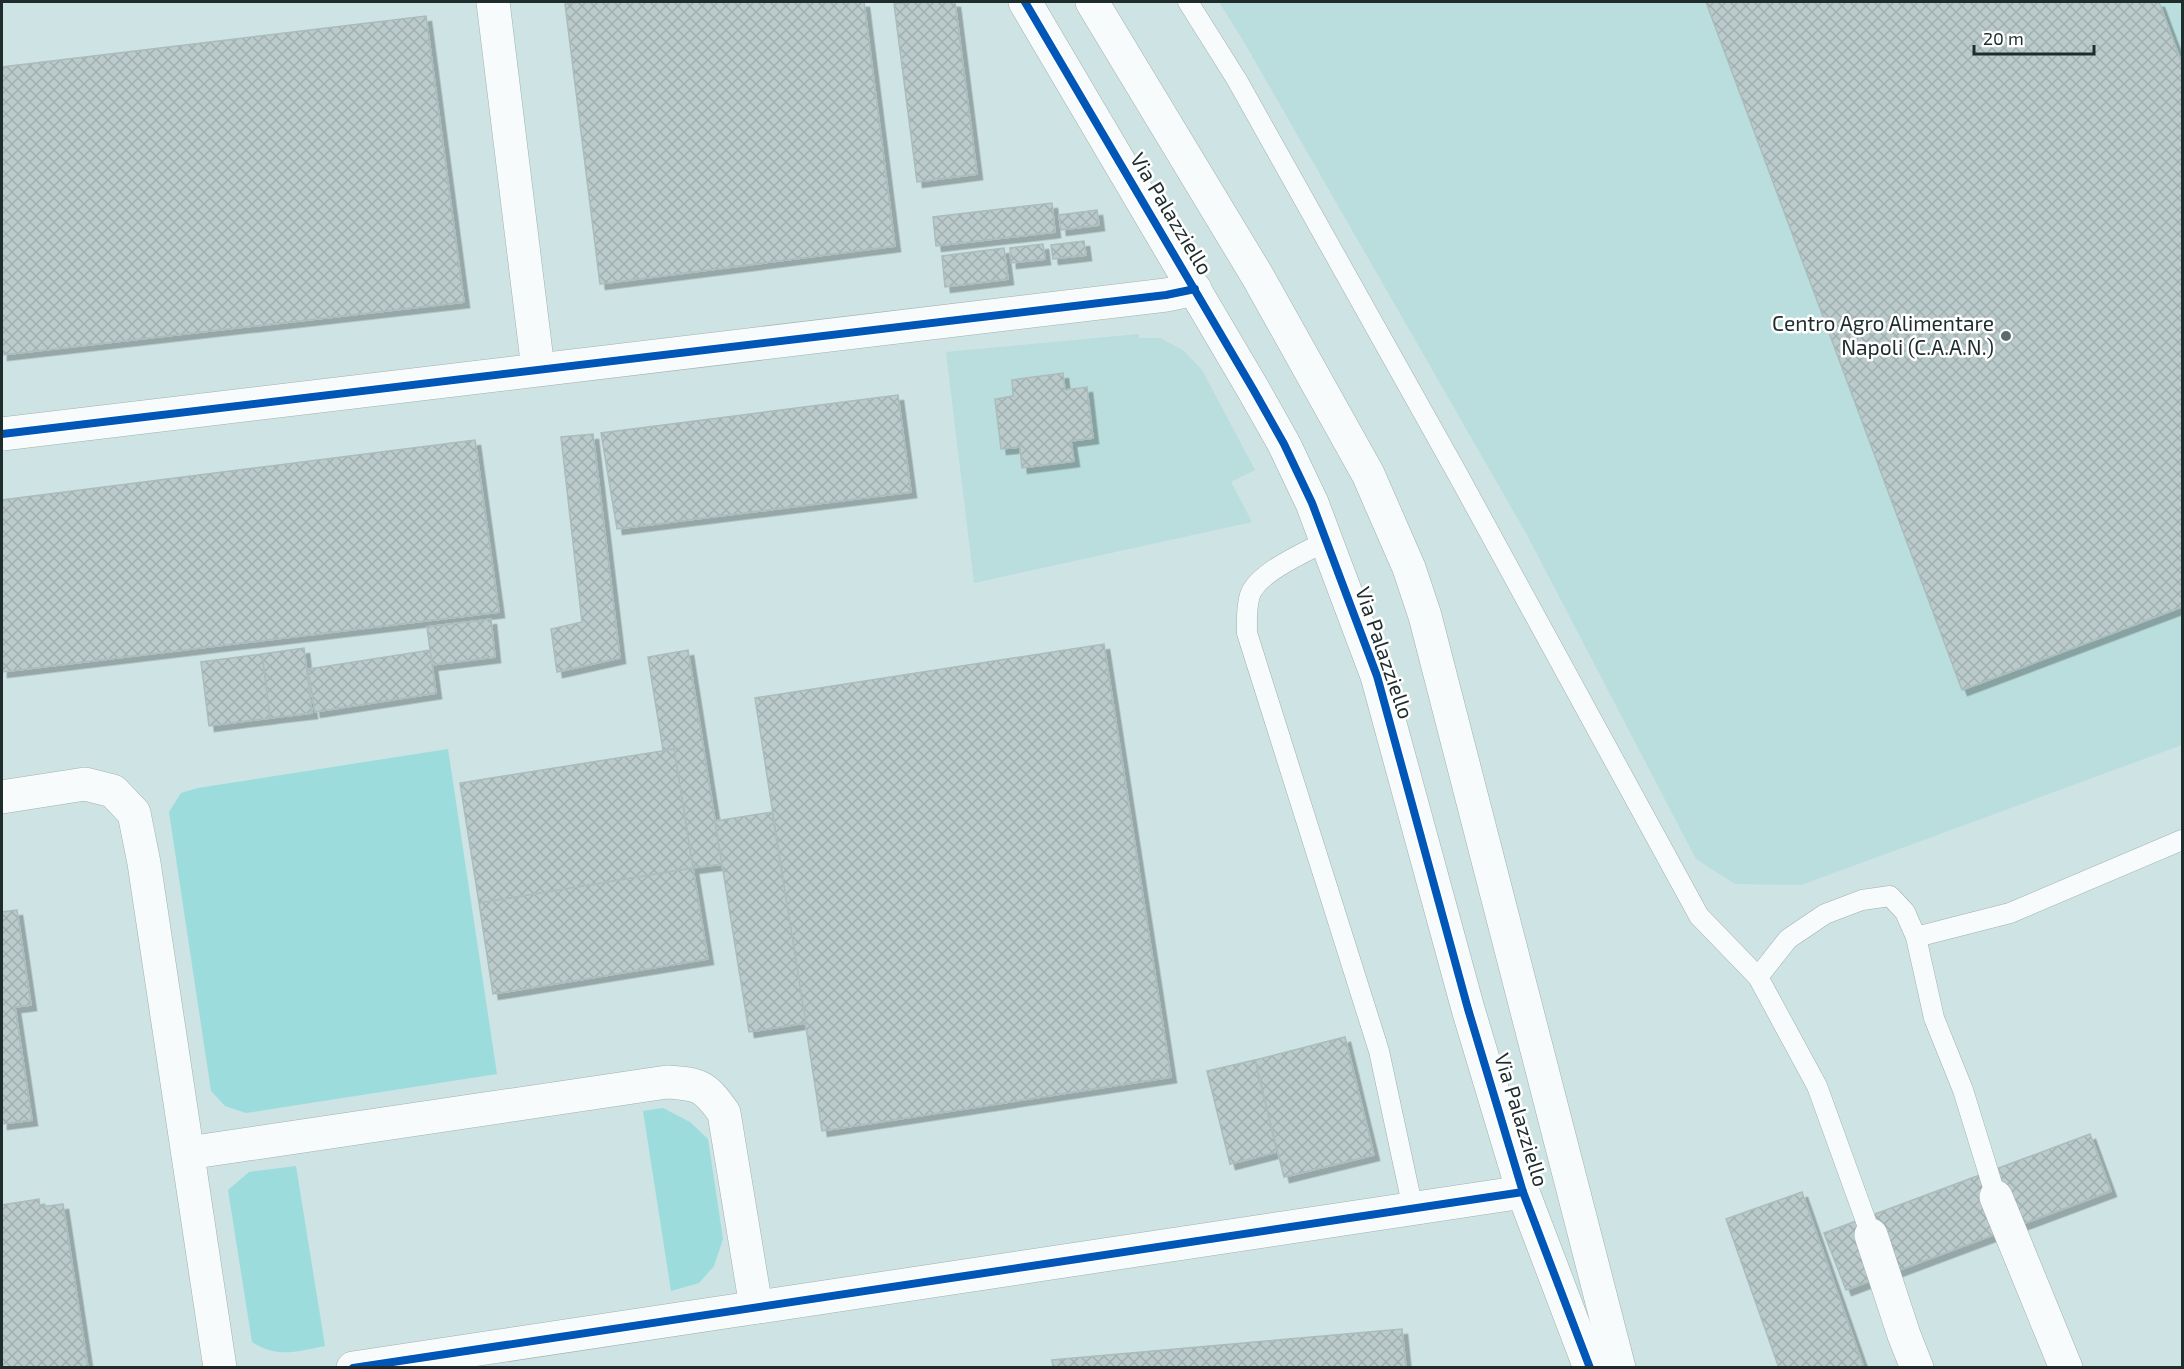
<svg xmlns="http://www.w3.org/2000/svg" width="2184" height="1369" font-family="'Exo 2',sans-serif">
	<style>
		.built { fill: #badddd }
		.green { fill: #9cdcdd }
		.building { fill: url(#building-cross-hatch); stroke: #abbcbc; stroke-width: 1.5; filter: url(#shadow) }
		.lines { fill: none; stroke-linecap: round; stroke-linejoin: round }
		.lane-casing { stroke: #a0b0b0; stroke-width: 21 }
		.street-casing { stroke: #a0b0b0; stroke-width: 34 }
		.lane { stroke: #f8fbfb; stroke-width: 20 }
		.street { stroke: #f8fbfb; stroke-width: 33 }
		.cycleway-casing { stroke: #fff; stroke-width: 11 }
		.cycleway { stroke: #0057b8; stroke-width: 8 }
		.poi-dot { fill: #5c6c6c; stroke: #fff; stroke-width: 2 }
		.labels { text-anchor: middle; stroke-width: 5; stroke-linejoin: round; paint-order: stroke }
		.street-label { font-size: 21px; fill: #1e2c2c; stroke: #fff }
		.poi-label { font-size: 21px; fill: #1e2c2c; stroke: #fff; text-anchor: end }
	</style>
	<defs>
		<pattern id="building-cross-hatch" width="8" height="8" patternUnits="userSpaceOnUse" patternTransform="scale(1.5)"><rect width="8" height="8" fill="#bbcbcb"/><path d="M0 0l8 8M0 8l8-8" fill="none" stroke="#a0aeae"/></pattern>
		<filter id="shadow"><feDropShadow dx="5.5" dy="5.5" stdDeviation="0" flood-color="#0004"/></filter>
	</defs>
	<rect width="100%" height="100%" fill="#cee3e3"/>
	<g class="built">
		<path d="M1219 2H2182V745L1801 885 1735 884 1696 859 1526 533 1244 42Z"/>
		<path d="M1139 334V338H1160L1183 350 1202 370 1255 470 1231 482 1252 522 974 583 946 352Z"/>
	</g>
	<g class="green">
		<path d="M448 749 497 1074 246 1113 225 1106 211 1091 169 812 181 793 198 788Z"/>
		<path d="M663 1108 690 1122 708 1139 723 1239 714 1266 699 1283 671 1291 643 1111Z"/>
		<path d="M296 1166 325 1346C297 1351 278 1359 252 1342L228 1190 249 1172Z"/>
	</g>
	<g class="building">
		<path d="M582 2H864L895 246 600 284 565 4Z"/>
		<path d="M915 2H955L977 174 917 182 894 4Z"/>
		<path d="M1706 2H2159L2182 64V607L1962 690Z"/>
		<path d="M426 16 464 302 2 355V67Z"/>
		<path d="M1052 203 1055 232 936 246 933 217Z"/>
		<path d="M1097 210 1099 225 1061 230 1059 215Z"/>
		<path d="M1084 241 1086 255 1053 259 1051 245Z"/>
		<path d="M1043 244 1045 259 1011 263 1010 248Z"/>
		<path d="M1004 248 1008 279 945 287 942 256Z"/>
		<path d="M1063 373 1065 390 1087 387 1093 438 1071 441 1074 461 1022 468 1020 447 1001 449 995 399 1013 396 1012 380Z"/>
		<path d="M898 395 911 492 617 529 601 433Z"/>
		<path d="M593 434 620 658 557 672 551 629 582 622 561 437Z"/>
		<path d="M475 440 499 612 2 672V500Z"/>
		<path d="M491 619 495 657 432 665 427 627Z"/>
		<path d="M1104 644 1171 1077 822 1131 755 698Z"/>
		<path d="M304 648 312 713 270 718 262 654Z"/>
		<path d="M430 650 436 693 315 712 308 669Z"/>
		<path d="M688 650 722 864 693 868 674 749 663 750 648 657Z"/>
		<path d="M262 654 270 718 209 726 201 662Z"/>
		<path d="M674 749 693 868 479 903 460 783Z"/>
		<path d="M772 812 806 1023 749 1032 715 821Z"/>
		<path d="M693 868 708 959 493 994 479 903Z"/>
		<path d="M17 910 31 1005 15 1007 32 1120 2 1124V912Z"/>
		<path d="M1345 1037 1374 1155 1284 1177 1255 1060Z"/>
		<path d="M1255 1060 1277 1152 1230 1164 1207 1071Z"/>
		<path d="M2090 1134 2111 1191 1846 1290 1824 1233Z"/>
		<path d="M1802 1192 1864 1368H1779L1726 1219Z"/>
		<path d="M39 1199 40 1207 63 1204 88 1368H2V1205Z"/>
		<path d="M1402 1329 1406 1368H1053L1052 1360Z"/>
	</g>
	<g class="lines">
		<defs>
			<g id="lane">
				<path d="M1188 2 1237 80 1457 473 1699 916 1758 977 1817 1086 1871 1235"/>
				<path d="M1326 541C1306 552 1258 572 1250 595 1246 608 1247 620 1247 633L1379 1051 1413 1209"/>
				<path d="M1916 937 2010 913 2182 840"/>
				<path d="M1758 977 1788 939 1825 914 1862 900 1890 896 1905 912 1916 937 1934 1018 1963 1090 1996 1197"/>
			</g>
			<g id="street">
				<path d="M493 2 538 369"/>
				<path d="M1025 2 1253 389 1284 444 1312 503 1377 676 1468 1009 1523 1192 1590 1368"/>
				<path d="M1092 2 1258 277 1368 474 1409 568 1425 616 1619 1368"/>
				<path d="M2 434 1166 295 1195 289"/>
				<path d="M2 797 85 784 113 791 134 813 144 863 220 1368"/>
				<path d="M188 1153 667 1082C700 1084 705 1086 724 1113L756 1307"/>
				<path d="M1996 1197 2066 1368"/>
				<path d="M1871 1235 1904 1335 1917 1368"/>
				<path d="M353 1368 1523 1192"/>
			</g>
		</defs>
		<use href="#lane" class="lane-casing"/>
		<use href="#street" class="street-casing"/>
		<use href="#lane" class="lane"/>
		<use href="#street" class="street"/>
		<defs>
			<g id="cycleway">
				<path d="M1025 2 1253 389 1284 444 1312 503 1377 676 1468 1009 1523 1192 1590 1368"/>
				<path d="M2 434 1166 295 1195 289"/>
				<path d="M353 1368 1523 1192"/>
			</g>
		</defs>
		<use href="#cycleway" class="cycleway-casing"/>
		<use href="#cycleway" class="cycleway"/>
	</g>
	<circle class="poi-dot" cx="2006" cy="336" r="6"/>
	<g class="labels">
		<g class="street-label">
			<text transform="translate(1171 214) rotate(59)" y="7">Via Palazziello</text>
			<text transform="translate(1384 653) rotate(71)" y="7">Via Palazziello</text>
			<text transform="translate(1521 1120) rotate(73)" y="7">Via Palazziello</text>
		</g>
		<g class="poi-label">
			<text x="1994" y="331">Centro Agro Alimentare<tspan x="1994" dy="24">Napoli (C.A.A.N.)</tspan></text>
		</g>
	</g>
	<rect width="2184" height="1369" fill="none" stroke="#1e2c2c" stroke-width="6"/>
	<path d="M1974 45v9h120v-9" fill="none" stroke="#1e2c2c" stroke-width="3"/>
	<text x="1983" y="45" font-size="18" fill="#1e2c2c" stroke="#ffffff" stroke-width="4.5" paint-order="stroke">20 m</text>
</svg>
